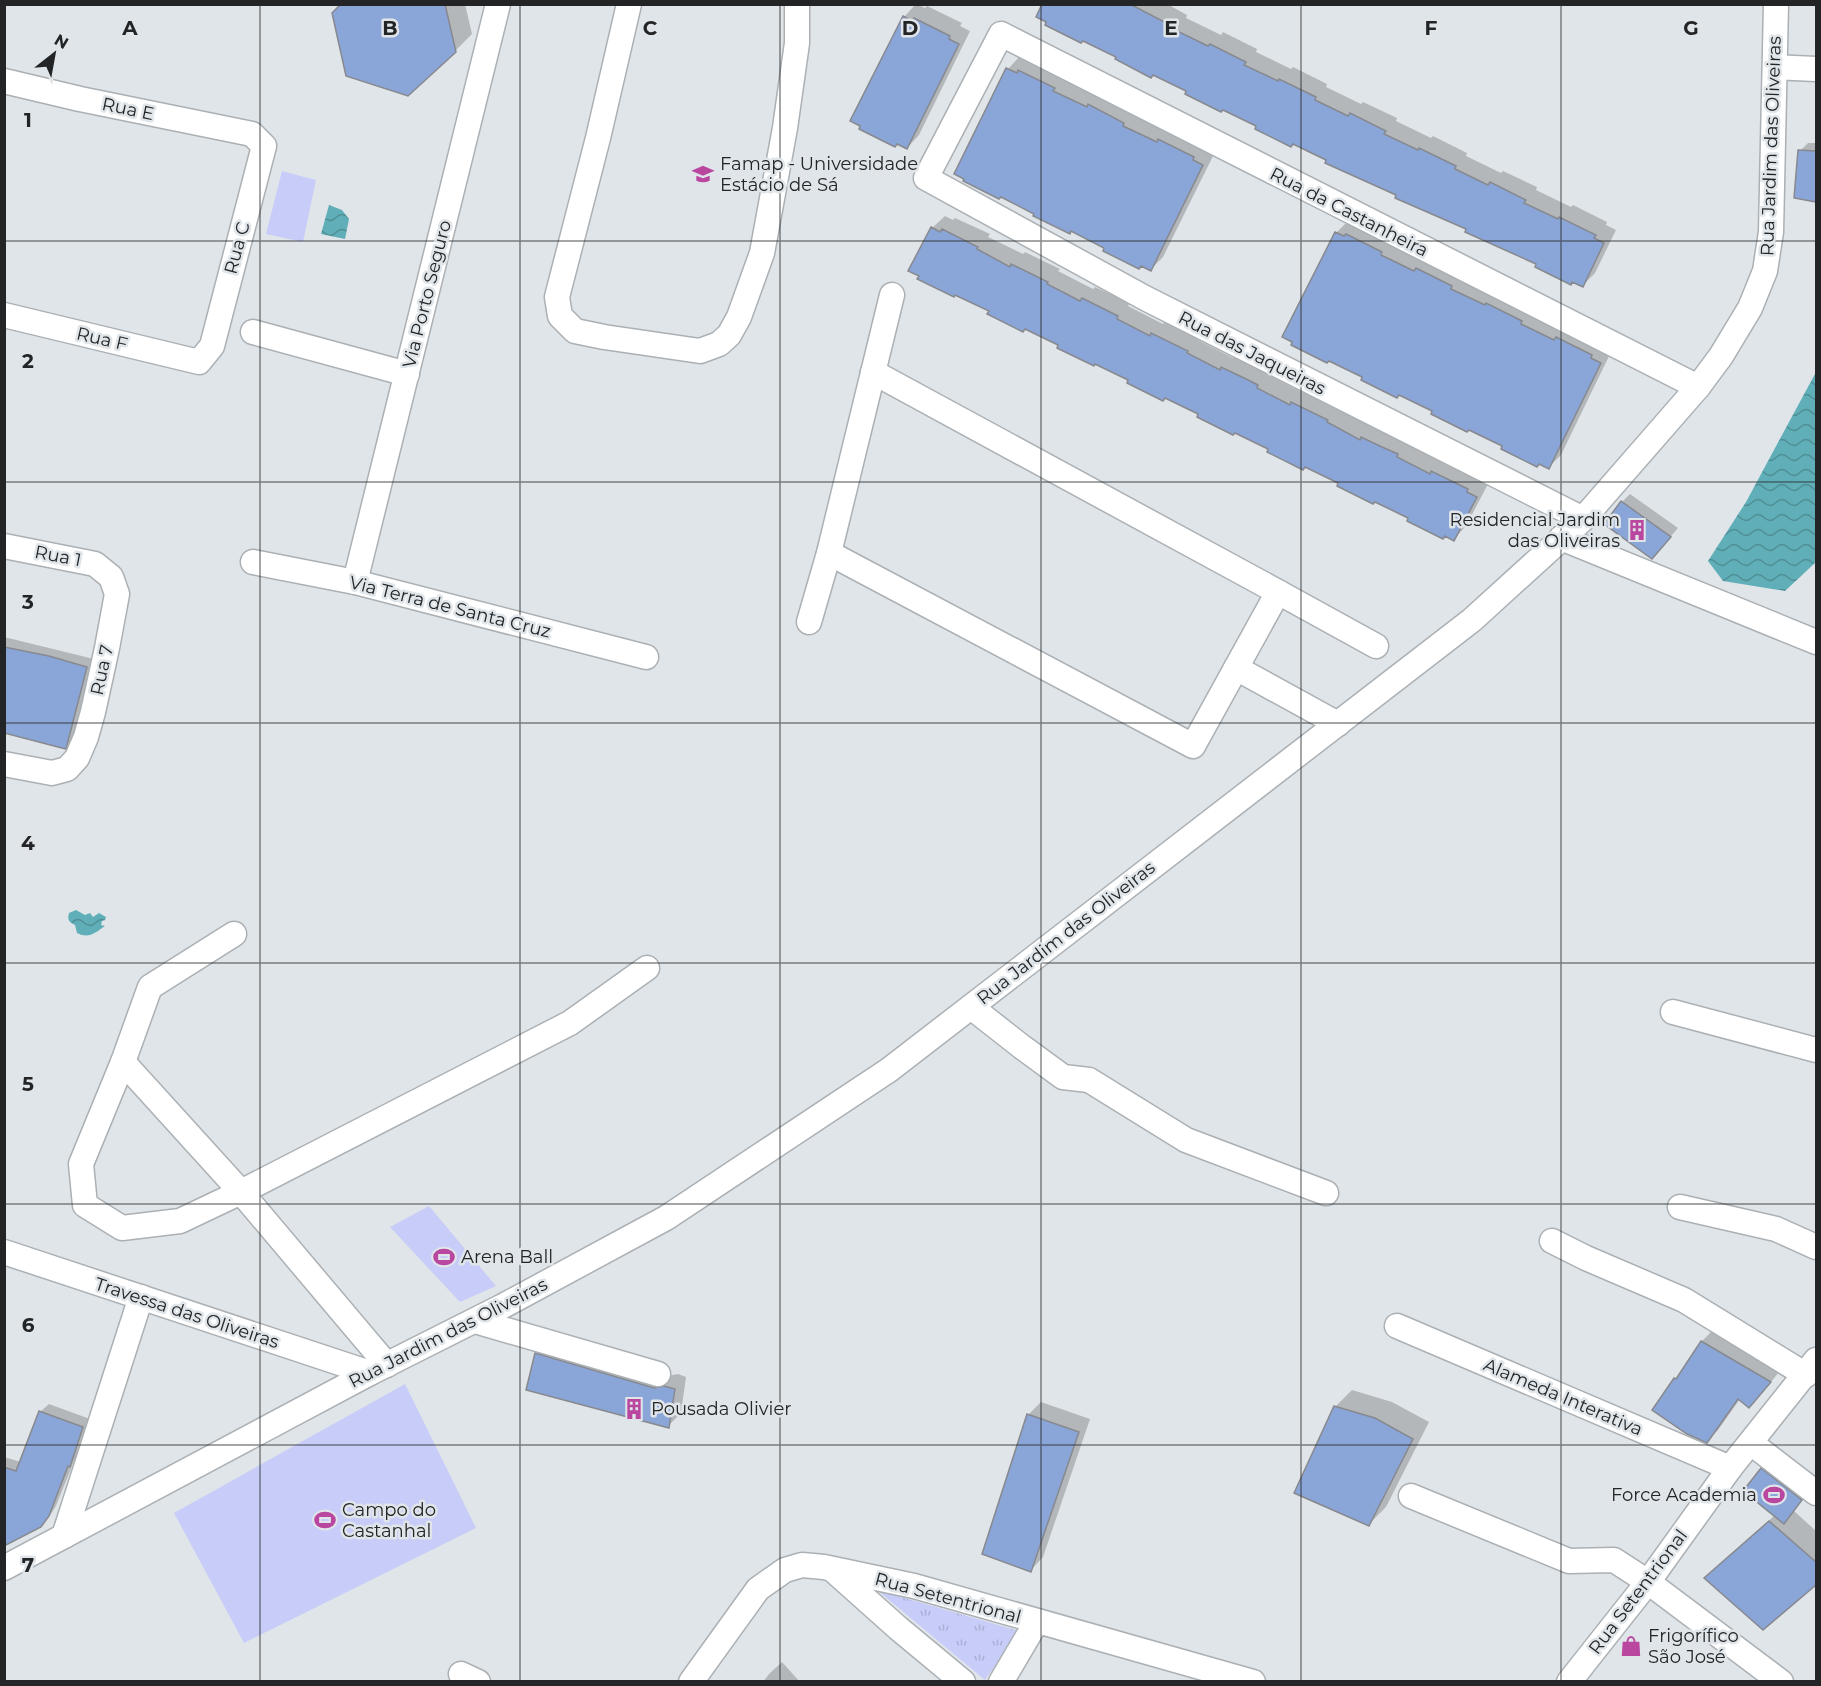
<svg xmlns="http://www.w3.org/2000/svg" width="1821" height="1686" font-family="Montserrat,sans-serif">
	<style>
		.grass { fill: url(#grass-tufts) }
		.garden { fill: #c8ccf8 }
		.water { fill: url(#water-waves) }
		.shadow { fill: #0003 }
		.building { fill: #8aa5d7; stroke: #87898e; stroke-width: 1.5 }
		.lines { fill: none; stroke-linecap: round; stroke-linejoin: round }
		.minor-casing { stroke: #abb0b4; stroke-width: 27 }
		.minor { stroke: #fff; stroke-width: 24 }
		.grid { fill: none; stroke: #222426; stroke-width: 1.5; stroke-opacity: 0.55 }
		.labels { text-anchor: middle; stroke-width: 5; stroke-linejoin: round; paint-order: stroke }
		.street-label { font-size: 18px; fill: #222426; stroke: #e0e5e9 }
		.poi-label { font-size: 18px; fill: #222426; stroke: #e0e5e9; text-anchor: start }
		.grid-label { font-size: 20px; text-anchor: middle; font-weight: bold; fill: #222426; stroke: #e0e5e9; stroke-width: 5; stroke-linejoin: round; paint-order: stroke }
	</style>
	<defs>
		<pattern id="grass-tufts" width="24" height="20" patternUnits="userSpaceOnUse" patternTransform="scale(1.5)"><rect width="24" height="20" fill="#c8ccf8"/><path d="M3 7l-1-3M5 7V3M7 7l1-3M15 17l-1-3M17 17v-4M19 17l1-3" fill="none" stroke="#acafd4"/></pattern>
		<pattern id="water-waves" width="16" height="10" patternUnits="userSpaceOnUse" patternTransform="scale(1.5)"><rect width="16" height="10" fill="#60afb8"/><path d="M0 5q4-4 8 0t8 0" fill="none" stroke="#4f8e95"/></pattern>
	</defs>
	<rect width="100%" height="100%" fill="#e0e5e9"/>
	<path class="grass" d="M877 1590 1019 1631 985 1680Z"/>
	<g class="garden">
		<path d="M282 171 316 180 303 242 266 234Z"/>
		<path d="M429 1206 496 1286 460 1302 390 1227Z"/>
		<path d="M405 1384 476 1528 244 1643 174 1513Z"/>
	</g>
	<g class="water">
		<path d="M329 205 342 210 349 219 345 239 321 234Z"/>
		<path d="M1816 372V562L1785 591 1723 581 1708 561 1746 502Z"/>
		<path d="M76 910 85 915 90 913 93 917 99 913 106 917 105 920 102 921 101 925 105 926C95 933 89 939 77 933L75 925C69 922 67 920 69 913Z"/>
	</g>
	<g class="shadow">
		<path d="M342 4H465L472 34 455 51Z"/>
		<path d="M916 4 925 8 927 6 962 23 960 26 970 31 919 135 907 148 904 17Z"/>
		<path d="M1044 4H1167L1187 15 1186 18 1221 35 1223 32 1257 49 1256 52 1291 69 1293 67 1327 84 1326 87 1361 104 1363 102 1397 118 1396 121 1431 138 1433 136 1467 153 1466 156 1501 173 1503 171 1537 187 1536 190 1571 207 1573 205 1607 222 1606 225 1616 230 1595 273 1583 285 1118 56Z"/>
		<path d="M1020 56 1215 152 1163 257 1151 269 1008 69Z"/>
		<path d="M1808 143H1816V200L1795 197 1800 151Z"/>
		<path d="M945 216 953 220 955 218 990 234 988 237 1023 254 1025 252 1060 269 1058 271 1093 289 1095 287 1130 303 1128 306 1163 324 1165 321 1200 338 1198 340 1233 358 1235 356 1269 372 1268 375 1303 393 1305 390 1339 407 1338 409 1373 427 1375 425 1443 462 1445 459 1488 484 1466 526 1454 539 991 310 932 228Z"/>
		<path d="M1349 220 1612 350 1561 455 1549 467 1434 411 1336 233Z"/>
		<path d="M1630 494 1678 528 1660 549 1622 502Z"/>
		<path d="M4 637 94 659 73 739 65 747 4 732Z"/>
		<path d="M1712 1331 1780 1371 1760 1395 1740 1399 1718 1430 1707 1441 1654 1410 1702 1341Z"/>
		<path d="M549 1341 667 1376 678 1374 686 1377 681 1413 668 1426 536 1354Z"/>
		<path d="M1352 1390 1392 1402 1429 1422 1386 1507 1369 1524 1335 1407Z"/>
		<path d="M1041 1402 1090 1419 1043 1557 1031 1570 1028 1415Z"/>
		<path d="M49 1404 90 1419 78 1457 74 1461 56 1506 49 1517 40 1526 4 1545V1457L21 1462 40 1412Z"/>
		<path d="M1770 1461 1809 1492 1794 1511 1816 1531V1583L1763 1628 1706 1578 1775 1515 1762 1469Z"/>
		<path d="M782 1662 800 1682H763L769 1674Z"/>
	</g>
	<g class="building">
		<path d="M341 4H445L456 52 408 96 346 76 332 13Z"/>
		<path d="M1042 4H1130L1176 28 1175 30 1208 46 1210 44 1246 62 1244 65 1278 81 1279 79 1316 97 1315 100 1348 116 1350 113 1386 131 1384 134 1418 150 1419 148 1456 166 1455 169 1488 185 1490 182 1526 200 1524 203 1558 219 1559 217 1596 235 1594 238 1604 243 1583 287 1572 282 1571 285 1535 267 1536 264 1465 232 1466 229 1395 198 1396 195 1325 163 1326 160 1293 144 1291 147 1255 129 1256 126 1223 110 1221 112 1185 94 1186 91 1153 75 1151 78 1115 59 1116 57 1083 41 1081 43 1045 25 1046 22 1036 17Z"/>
		<path d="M903 16 912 21 914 18 950 36 949 39 959 44 907 149 897 144 895 147 859 129 860 126 850 121Z"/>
		<path d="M1006 68 1017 73 1018 70 1055 88 1053 91 1087 107 1088 104 1124 123 1123 126 1157 142 1158 139 1194 157 1193 160 1203 165 1151 271 1141 266 1139 269 1103 251 1104 248 1071 231 1070 234 1033 216 1034 214 1001 197 999 199 963 181 964 179 954 174Z"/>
		<path d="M1798 150 1816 151V202L1794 198Z"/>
		<path d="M931 227 940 232 942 229 978 247 977 249 1010 267 1011 264 1048 282 1047 284 1080 301 1082 298 1118 316 1117 319 1150 336 1151 333 1188 351 1187 353 1220 370 1221 367 1242 377 1258 385 1257 388 1290 405 1291 402 1328 420 1327 422 1360 440 1361 437 1382 447 1398 454 1397 457 1430 474 1431 471 1468 489 1467 492 1477 497 1454 541 1445 536 1443 539 1407 521 1408 518 1375 502 1373 504 1337 486 1338 483 1305 467 1303 470 1267 452 1268 449 1235 433 1233 435 1197 417 1198 414 1165 398 1163 401 1127 383 1128 380 1095 364 1094 366 1057 348 1058 345 1025 329 1023 332 987 314 989 311 955 295 954 297 917 279 919 276 908 271Z"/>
		<path d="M1335 232 1344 236 1346 234 1382 252 1381 255 1414 271 1416 268 1452 286 1451 289 1485 305 1486 303 1522 321 1521 324 1554 340 1556 337 1592 355 1591 358 1601 363 1549 469 1539 464 1537 467 1501 449 1502 446 1469 430 1467 432 1431 414 1432 411 1399 395 1397 398 1361 380 1362 377 1329 361 1327 363 1291 345 1292 342 1282 337Z"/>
		<path d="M1621 501 1671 537 1652 559 1604 524Z"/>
		<path d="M4 647 49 656 87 667 66 749 4 733Z"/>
		<path d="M1701 1341 1771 1382 1749 1408 1738 1399 1707 1443 1687 1434 1652 1410 1674 1378 1676 1379Z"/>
		<path d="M535 1353 654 1388 664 1386 675 1389 669 1428 526 1390Z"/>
		<path d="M1334 1406 1375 1418 1413 1439 1369 1526 1294 1493Z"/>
		<path d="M39 1411 83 1427 70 1467 68 1466 49 1516 41 1527 4 1546V1467L16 1471Z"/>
		<path d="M1027 1414 1079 1432 1031 1572 982 1554Z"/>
		<path d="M1761 1468 1802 1500 1784 1524 1743 1491Z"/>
		<path d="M1769 1521 1816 1562V1585L1763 1630 1704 1578Z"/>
	</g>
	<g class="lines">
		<defs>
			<g id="minor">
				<path d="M629 4 598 138 557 297 560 316 575 331 604 337 700 351 719 344 729 335 739 317 762 253 785 128 797 43V4"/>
				<path d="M1775 67 1816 69"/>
				<path d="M4 81 80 99 252 134 264 146 212 346 199 362 4 315"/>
				<path d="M253 332 407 374"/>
				<path d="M1583 519 1145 298 926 178 1001 34 1698 387"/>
				<path d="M1561 538 1816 642"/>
				<path d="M4 546 95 564 111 577 117 594 107 648 93 712 86 737 77 758 67 769 52 773 4 764"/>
				<path d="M829 553 1193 746 1278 592 873 372"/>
				<path d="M253 562 355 582 646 657"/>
				<path d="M355 582 498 4"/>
				<path d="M1278 592 1376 646"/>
				<path d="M809 622 829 553 892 295"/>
				<path d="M1236 668 1338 724"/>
				<path d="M971 1007 1022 1047 1063 1077 1089 1080 1186 1140 1326 1193"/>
				<path d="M1673 1012 1816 1050"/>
				<path d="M123 1062 150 987 234 934"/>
				<path d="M1680 1207 1776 1229 1816 1247"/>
				<path d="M1552 1241 1586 1258 1684 1300 1806 1375"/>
				<path d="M4 1252 370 1373"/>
				<path d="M475 1321 658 1374"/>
				<path d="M1397 1326 1730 1468"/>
				<path d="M387 1365 241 1192 123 1062 81 1164 85 1205 122 1228 180 1221 241 1192 570 1023 647 968"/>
				<path d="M1751 1443 1816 1493"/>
				<path d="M1411 1496 1569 1561 1614 1560 1648 1582 1781 1682"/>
				<path d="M64 1536 141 1297"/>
				<path d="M4 1568 370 1373 503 1306 666 1218 889 1070 1472 620 1583 519 1698 387 1721 356 1750 308 1765 271 1771 232 1776 4"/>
				<path d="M833 1570 898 1628 963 1682"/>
				<path d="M461 1674 478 1682"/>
				<path d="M691 1682 758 1589 785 1570 802 1565 824 1567 914 1586 1253 1682"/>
				<path d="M1001 1682 1037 1621"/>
				<path d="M1569 1682 1648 1582 1730 1468 1816 1360"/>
			</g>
		</defs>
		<use href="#minor" class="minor-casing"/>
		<use href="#minor" class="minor"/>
	</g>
	<path class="grid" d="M260 4V1682M520 4V1682M780 4V1682M1041 4V1682M1301 4V1682M1561 4V1682M4 241H1816M4 482H1816M4 723H1816M4 963H1816M4 1204H1816M4 1445H1816"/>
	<defs>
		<symbol id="university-bare" viewBox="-9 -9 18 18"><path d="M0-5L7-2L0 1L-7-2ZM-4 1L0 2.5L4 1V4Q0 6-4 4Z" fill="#b9469f" stroke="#e0e5e9" stroke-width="2.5" paint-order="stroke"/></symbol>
		<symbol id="building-bare" viewBox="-9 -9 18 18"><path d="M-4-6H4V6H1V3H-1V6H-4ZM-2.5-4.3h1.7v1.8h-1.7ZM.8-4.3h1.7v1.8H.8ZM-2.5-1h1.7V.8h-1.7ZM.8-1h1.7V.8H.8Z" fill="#b9469f" stroke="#e0e5e9" stroke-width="2.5" paint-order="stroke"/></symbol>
		<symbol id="stadium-bare" viewBox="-9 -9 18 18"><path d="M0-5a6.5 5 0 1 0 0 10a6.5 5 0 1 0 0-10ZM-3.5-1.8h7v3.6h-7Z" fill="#b9469f" stroke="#e0e5e9" stroke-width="2.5" paint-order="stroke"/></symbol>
		<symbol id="shop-bare" viewBox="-9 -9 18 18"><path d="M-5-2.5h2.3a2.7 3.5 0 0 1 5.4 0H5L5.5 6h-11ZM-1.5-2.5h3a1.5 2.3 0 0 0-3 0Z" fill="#b9469f" stroke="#e0e5e9" stroke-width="2.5" paint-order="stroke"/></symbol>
	</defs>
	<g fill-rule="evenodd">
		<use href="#university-bare" x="688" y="159" width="30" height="30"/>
		<use href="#building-bare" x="1622" y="515" width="30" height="30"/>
		<use href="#stadium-bare" x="429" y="1242" width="30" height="30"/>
		<use href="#building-bare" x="619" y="1394" width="30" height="30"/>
		<use href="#stadium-bare" x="1759" y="1480" width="30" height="30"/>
		<use href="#stadium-bare" x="310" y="1505" width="30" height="30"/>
		<use href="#shop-bare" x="1616" y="1631" width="30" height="30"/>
	</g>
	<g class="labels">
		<g class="street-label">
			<text transform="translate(128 109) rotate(12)" y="6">Rua E</text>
			<text transform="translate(1771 146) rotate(-88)" y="6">Rua Jardim das Oliveiras</text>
			<text transform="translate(1349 212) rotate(27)" y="6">Rua da Castanheira</text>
			<text transform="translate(237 248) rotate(-75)" y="6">Rua C</text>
			<text transform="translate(427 294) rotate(-76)" y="6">Via Porto Seguro</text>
			<text transform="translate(102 339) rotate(13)" y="6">Rua F</text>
			<text transform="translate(1252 353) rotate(27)" y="6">Rua das Jaqueiras</text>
			<text transform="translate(58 556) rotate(11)" y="6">Rua 1</text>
			<text transform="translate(450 607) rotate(14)" y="6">Via Terra de Santa Cruz</text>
			<text transform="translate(102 670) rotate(-78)" y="6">Rua 7</text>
			<text transform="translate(1066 933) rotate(-38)" y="6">Rua Jardim das Oliveiras</text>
			<text transform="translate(187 1313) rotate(18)" y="6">Travessa das Oliveiras</text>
			<text transform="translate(448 1333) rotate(-27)" y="6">Rua Jardim das Oliveiras</text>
			<text transform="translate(1563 1397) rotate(23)" y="6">Alameda Interativa</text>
			<text transform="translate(1638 1592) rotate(-53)" y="6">Rua Setentrional</text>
			<text transform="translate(948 1598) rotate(15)" y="6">Rua Setentrional</text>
		</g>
		<g class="poi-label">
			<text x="720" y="170">Famap - Universidade<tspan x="720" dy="21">Estácio de Sá</tspan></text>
			<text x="1620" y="526" text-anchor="end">Residencial Jardim<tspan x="1620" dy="21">das Oliveiras</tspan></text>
			<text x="461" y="1263">Arena Ball</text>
			<text x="651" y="1415">Pousada Olivier</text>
			<text x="1757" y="1501" text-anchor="end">Force Academia</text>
			<text x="342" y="1516">Campo do<tspan x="342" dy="21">Castanhal</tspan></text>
			<text x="1648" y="1642">Frigorífico<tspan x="1648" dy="21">São José</tspan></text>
		</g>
	</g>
	<g class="grid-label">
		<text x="130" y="35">A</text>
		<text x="390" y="35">B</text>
		<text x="650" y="35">C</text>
		<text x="910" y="35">D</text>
		<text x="1171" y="35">E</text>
		<text x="1431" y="35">F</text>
		<text x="1691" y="35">G</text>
		<text x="28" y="127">1</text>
		<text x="28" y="368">2</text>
		<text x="28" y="609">3</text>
		<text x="28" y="850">4</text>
		<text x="28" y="1091">5</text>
		<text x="28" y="1332">6</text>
		<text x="28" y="1572">7</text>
	</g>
	<rect width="1821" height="1686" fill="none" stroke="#222426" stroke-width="12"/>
	<g transform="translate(54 54) rotate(31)" stroke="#e0e5e9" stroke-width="4.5" paint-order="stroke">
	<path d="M0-4.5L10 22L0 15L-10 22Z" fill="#222426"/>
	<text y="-9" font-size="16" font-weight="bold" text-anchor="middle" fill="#222426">N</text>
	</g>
</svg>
